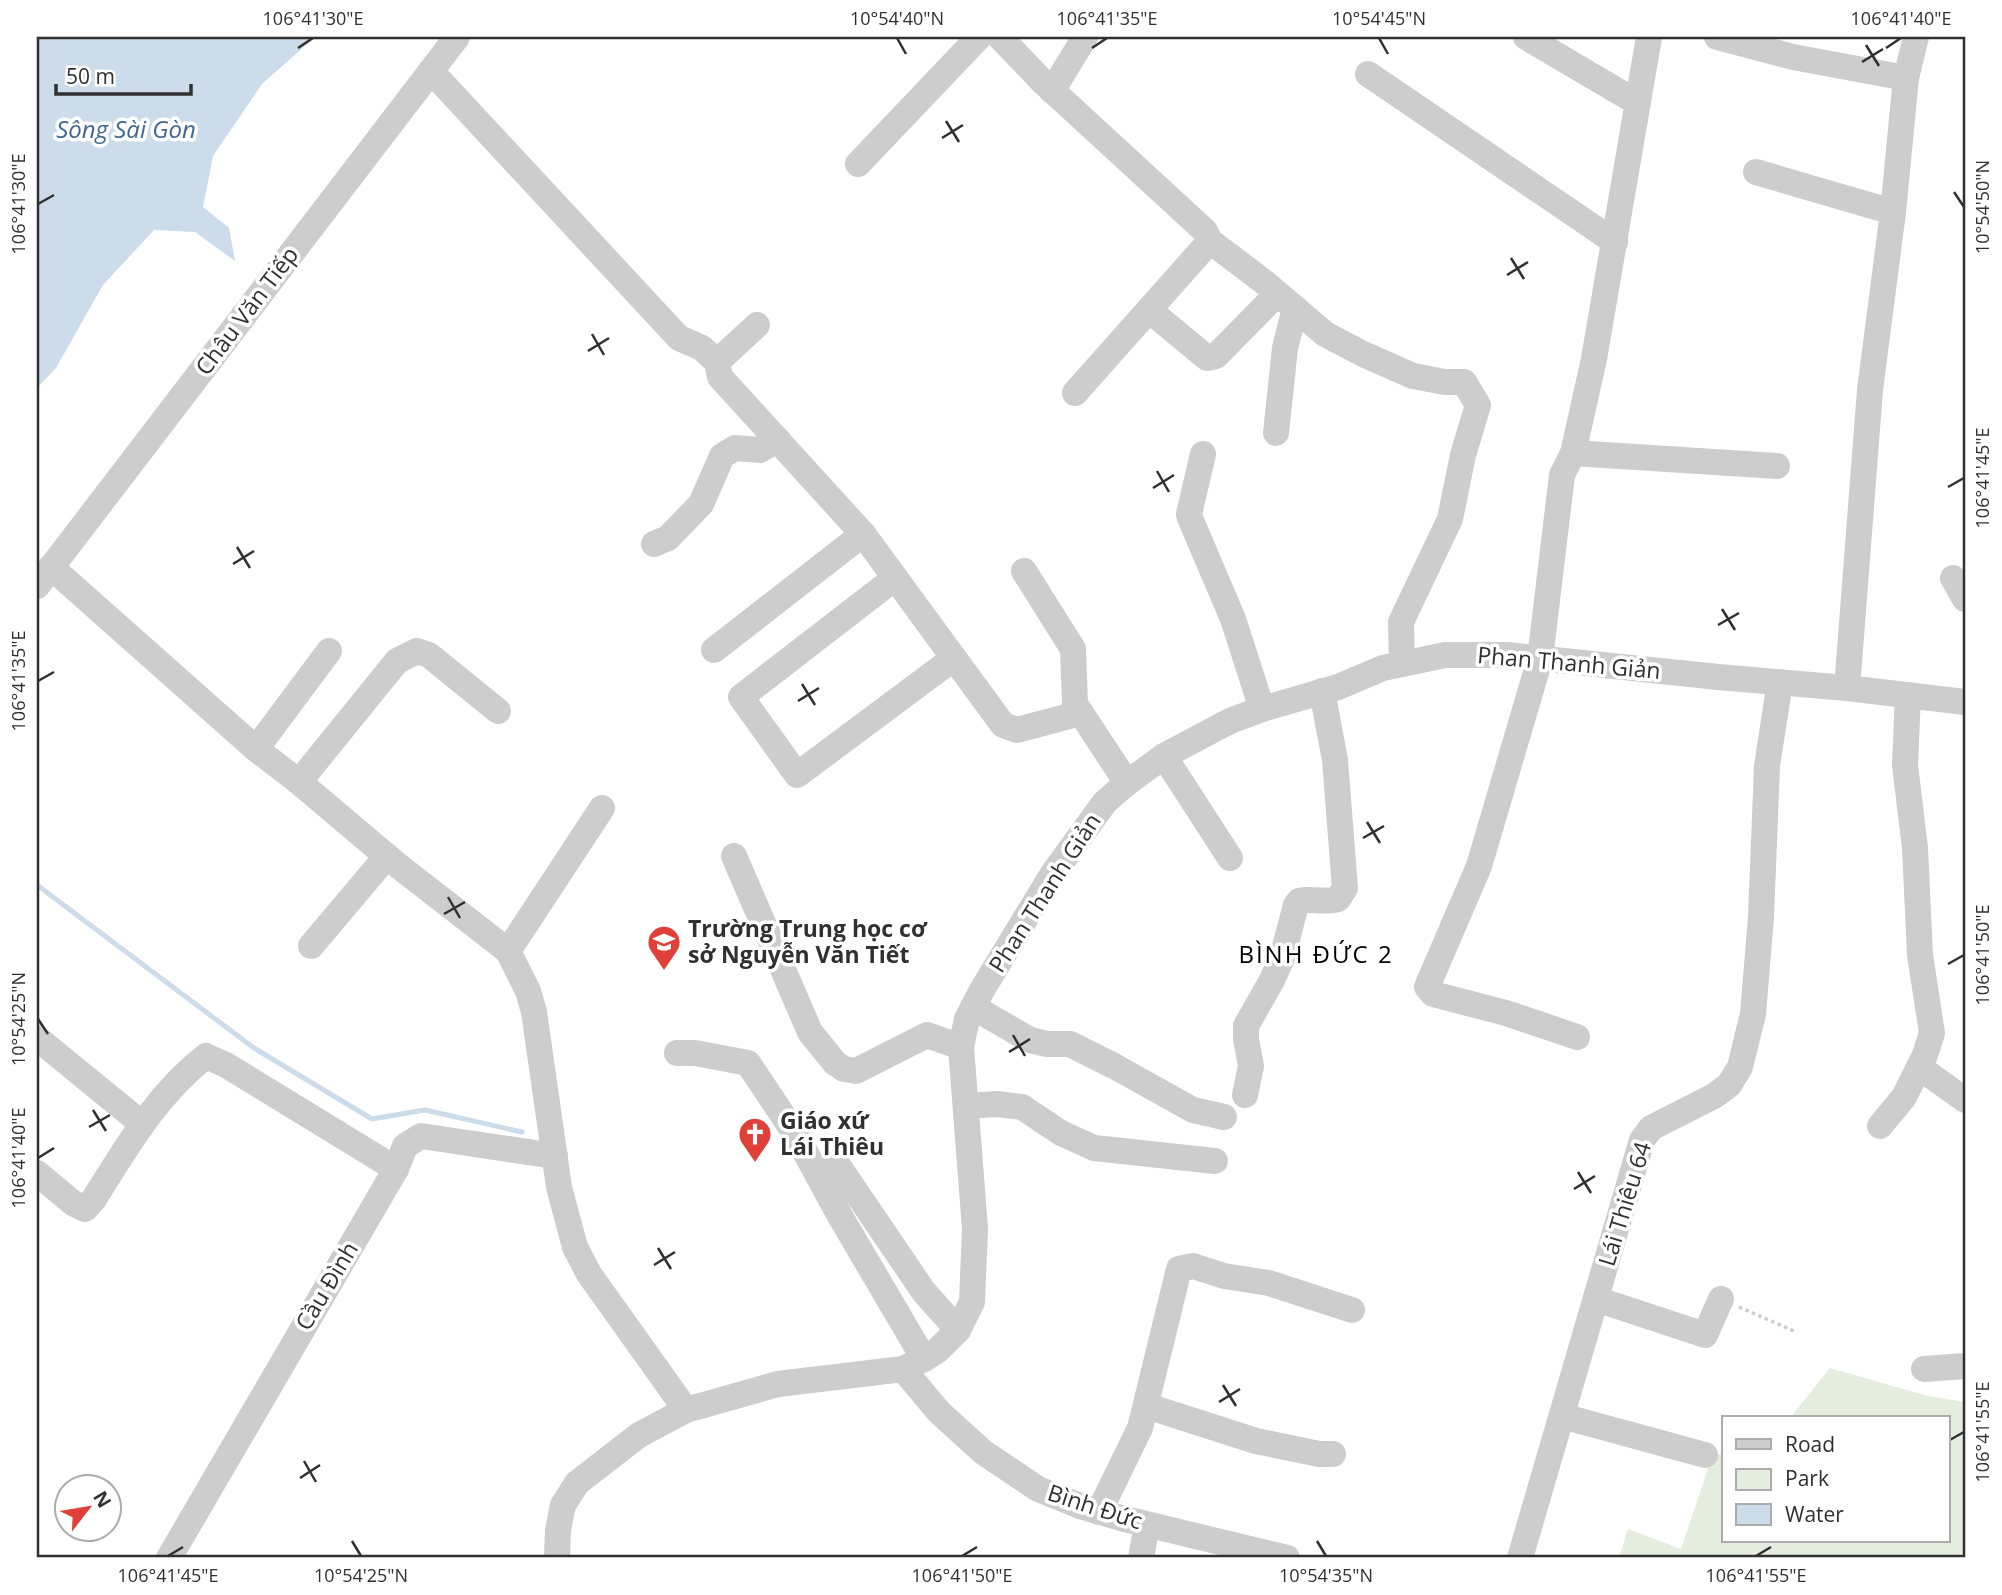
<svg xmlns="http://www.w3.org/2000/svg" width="2002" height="1595" font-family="'Open Sans',sans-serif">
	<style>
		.green { fill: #e5eddf }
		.water { fill: #ccdceb }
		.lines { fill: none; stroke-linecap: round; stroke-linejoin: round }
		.stream { stroke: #ccdceb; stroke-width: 5 }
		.path { stroke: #cdcdcd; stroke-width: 3.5; stroke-dasharray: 3.5 3.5; stroke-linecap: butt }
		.minor { stroke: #cdcdcd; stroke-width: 26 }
		.ticks { fill: none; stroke: #303030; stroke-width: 2.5 }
		.labels { text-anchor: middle; stroke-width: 7; stroke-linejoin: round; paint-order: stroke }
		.street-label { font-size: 23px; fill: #303030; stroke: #fff }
		.poi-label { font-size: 23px; font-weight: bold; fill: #303030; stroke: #fff; text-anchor: start }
		.water-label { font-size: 24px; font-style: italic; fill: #406890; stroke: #fff }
		.neighbourhood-label { font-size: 24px; letter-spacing: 2px; fill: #000; stroke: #fff }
		.neatline { fill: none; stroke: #303030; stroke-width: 2.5 }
		.ticks-label { font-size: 18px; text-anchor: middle; fill: #303030 }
	</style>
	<rect width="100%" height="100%" fill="#fff"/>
	<path class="green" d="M1830 1368 1928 1396 1965 1402V1558H1619L1628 1529 1681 1549 1713 1454 1724 1455V1541H1948V1418H1790Z"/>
	<path class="water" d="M37 37H315L262 84 213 156 203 207 229 228 235 261 195 232 154 230 103 285 56 368 37 388Z"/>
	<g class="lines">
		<path class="stream" d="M37 885 254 1048 372 1119 425 1110 522 1132"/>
		<path class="path" d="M1739 1307 1794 1331"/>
		<g class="minor">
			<path d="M1000 37 1043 82 1205 231 1210 241 1264 282 1325 334 1363 354 1413 376 1445 382H1464L1478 405 1463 455 1450 519 1401 622 1402 664"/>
			<path d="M1526 37 1638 103"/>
			<path d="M1717 37 1793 57 1906 78"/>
			<path d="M431 71 679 338 702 348 717 362"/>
			<path d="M1368 74 1615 242"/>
			<path d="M1052 91 1085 37"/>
			<path d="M858 164 979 37"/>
			<path d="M1756 172 1893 212"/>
			<path d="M1149 310 1207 358 1216 356 1277 294"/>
			<path d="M757 325 717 362 720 377 863 534 1003 725 1017 730 1081 713"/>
			<path d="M1075 393 1210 241"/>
			<path d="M1276 433 1285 348 1295 308"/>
			<path d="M1573 453 1777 466"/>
			<path d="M1203 454 1189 514 1190 518 1233 619 1262 709"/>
			<path d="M654 544 668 538 701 504 722 456 735 448 760 450 778 440"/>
			<path d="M51 567 256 749 299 782 396 864 508 951 528 991 534 1012 559 1187 575 1247 589 1274 686 1410"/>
			<path d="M1024 571 1073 649 1075 704 1127 783"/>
			<path d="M895 578 741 697 797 775 954 658"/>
			<path d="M1953 578 1965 599"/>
			<path d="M37 586 457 37"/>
			<path d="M714 650 863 534"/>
			<path d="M1847 688 1870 390 1893 212 1906 78 1916 37"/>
			<path d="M256 749 329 651"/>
			<path d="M1164 756 1230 858"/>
			<path d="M299 782 397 661 417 651 429 655 498 711"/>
			<path d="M734 856 810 1032 835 1063 844 1069 856 1071 927 1035 961 1047"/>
			<path d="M311 946 387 856"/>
			<path d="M508 951 602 808"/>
			<path d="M973 1007 1030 1040 1047 1044H1070L1114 1066 1193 1110 1224 1117"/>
			<path d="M1577 1037 1506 1013 1433 994 1427 987 1479 866 1540 659 1562 475 1573 453 1594 359 1649 37"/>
			<path d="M37 1038 141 1123"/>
			<path d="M677 1053H695L748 1063 796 1135 840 1216 924 1359"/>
			<path d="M1919 1067 1965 1100"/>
			<path d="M1245 1095 1251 1066 1246 1039V1026L1272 980 1282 958 1296 905 1299 901C1312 898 1325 903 1338 899L1345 888 1335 760 1322 691"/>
			<path d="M966 1106 997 1104 1022 1107 1061 1133 1094 1148 1215 1161"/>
			<path d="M1880 1126 1904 1097 1925 1055 1932 1033 1920 955 1915 848 1905 765 1908 695"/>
			<path d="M835 1161 924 1292 958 1330"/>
			<path d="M37 1173 73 1203 85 1209 94 1199C126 1148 157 1094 206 1056L226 1065 396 1169"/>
			<path d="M1596 1299 1705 1335 1721 1299"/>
			<path d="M903 1369 939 1412 983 1452 1038 1489 1080 1506 1121 1518 1287 1558"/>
			<path d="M1924 1369 1965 1366"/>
			<path d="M1147 1406 1256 1441 1319 1454H1333"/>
			<path d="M1562 1416 1705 1455"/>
			<path d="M1099 1512 1140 1428 1179 1269 1193 1266 1224 1276 1269 1283 1352 1310"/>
			<path d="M169 1558 396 1169 405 1146 421 1136 555 1156"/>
			<path d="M557 1558 558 1530 563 1505 577 1483 639 1435 686 1410 778 1384 903 1369 924 1359 938 1350 958 1330 972 1302 975 1229 961 1047 967 1019 982 990 1052 875 1105 802 1127 783 1164 756 1230 721 1262 709 1338 687 1383 668 1445 655H1507L1718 677 1847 688 1965 702"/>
			<path d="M1141 1558 1147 1525"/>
			<path d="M1520 1558 1642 1140 1651 1128 1714 1096 1729 1085 1740 1067 1753 1014 1761 917 1767 766 1780 682"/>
		</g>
	</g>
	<path class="ticks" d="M897 38 906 54M1379 38 1388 54M1866 45 1879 66M298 48 313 38M1092 48 1107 38M1886 48 1901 38M1862 62 1883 49M946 121 959 142M942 138 963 125M1954 192 1964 207M38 204 54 195M1511 258 1524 279M1507 275 1528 262M592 334 604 355M588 351 609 338M1157 471 1169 492M1948 487 1964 478M1153 488 1174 475M237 547 250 568M233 564 254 551M1722 609 1735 630M1718 625 1739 613M38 681 54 672M802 684 815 705M798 701 819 688M1367 822 1380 843M1363 838 1384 826M448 897 460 918M444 914 465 902M1948 964 1964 955M38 1019 48 1034M1013 1035 1025 1056M1009 1052 1030 1039M93 1110 106 1131M89 1127 110 1115M38 1158 54 1148M1578 1172 1591 1193M1574 1189 1595 1176M658 1248 671 1269M654 1265 675 1252M1223 1385 1236 1406M1219 1402 1240 1389M1948 1441 1964 1432M304 1461 316 1482M300 1478 320 1465M352 1541 361 1556M1317 1541 1326 1556M168 1556 183 1547M962 1556 977 1547M1756 1556 1771 1547"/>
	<defs>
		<symbol id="school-pin" viewBox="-11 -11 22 30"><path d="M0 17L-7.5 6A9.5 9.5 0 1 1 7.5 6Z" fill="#df413a" stroke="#fff"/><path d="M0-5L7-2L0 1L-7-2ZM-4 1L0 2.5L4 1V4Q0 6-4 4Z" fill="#fff"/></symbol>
		<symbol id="church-pin" viewBox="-11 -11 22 30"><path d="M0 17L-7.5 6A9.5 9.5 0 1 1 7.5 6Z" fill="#df413a" stroke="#fff"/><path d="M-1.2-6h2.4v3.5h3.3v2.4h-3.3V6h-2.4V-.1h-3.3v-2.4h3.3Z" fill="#fff"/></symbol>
	</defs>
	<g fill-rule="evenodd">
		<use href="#school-pin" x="645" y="923" width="38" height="52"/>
		<use href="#church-pin" x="736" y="1115" width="38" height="52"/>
	</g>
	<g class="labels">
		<g class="street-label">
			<text transform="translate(247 311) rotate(-53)" y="8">Châu Văn Tiếp</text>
			<text transform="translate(1569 663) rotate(5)" y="8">Phan Thanh Giản</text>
			<text transform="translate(1045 893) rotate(-57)" y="8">Phan Thanh Giản</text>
			<text transform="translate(1625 1204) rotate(-73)" y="8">Lái Thiêu 64</text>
			<text transform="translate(327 1286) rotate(-59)" y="8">Cầu Đình</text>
			<text transform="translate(1095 1507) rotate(18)" y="8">Bình Đức</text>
		</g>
		<g class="poi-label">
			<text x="688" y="937">Trường Trung học cơ<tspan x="688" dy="26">sở Nguyễn Văn Tiết</tspan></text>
			<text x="780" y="1129">Giáo xứ<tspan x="780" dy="26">Lái Thiêu</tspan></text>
		</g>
		<g class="water-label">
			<text x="126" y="138">Sông Sài Gòn</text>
		</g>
		<g class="neighbourhood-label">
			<text x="1316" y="963">BÌNH ĐỨC 2</text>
		</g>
	</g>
	<rect width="2002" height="1595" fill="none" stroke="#ffffff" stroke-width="77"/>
	<rect x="1722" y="1416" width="228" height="126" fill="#ffffff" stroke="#acacac" stroke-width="2"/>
	<rect x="1736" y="1439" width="35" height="10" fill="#cdcdcd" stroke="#acacac" stroke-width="2"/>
	<text x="1785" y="1452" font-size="21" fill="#303030">Road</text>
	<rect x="1736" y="1469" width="35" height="21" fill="#e5eddf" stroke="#acacac" stroke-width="2"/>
	<text x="1785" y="1486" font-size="21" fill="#303030">Park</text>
	<rect x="1736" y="1504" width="35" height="21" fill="#ccdceb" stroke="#acacac" stroke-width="2"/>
	<text x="1785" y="1522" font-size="21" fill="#303030">Water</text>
	<g transform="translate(88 1508) rotate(59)"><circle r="33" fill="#ffffff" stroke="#acacac" stroke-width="2"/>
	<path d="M0-5L12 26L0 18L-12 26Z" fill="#df413a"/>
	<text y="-10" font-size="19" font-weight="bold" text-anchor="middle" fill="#303030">N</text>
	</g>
	<path d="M56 84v10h135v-10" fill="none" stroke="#303030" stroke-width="3.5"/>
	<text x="66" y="84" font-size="21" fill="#303030" stroke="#ffffff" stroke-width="5" paint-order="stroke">50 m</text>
	<rect x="38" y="38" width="1926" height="1518" class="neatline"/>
	<g class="ticks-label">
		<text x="313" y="25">106°41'30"E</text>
		<text x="897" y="25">10°54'40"N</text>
		<text x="1107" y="25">106°41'35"E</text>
		<text x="1379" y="25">10°54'45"N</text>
		<text x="1901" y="25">106°41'40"E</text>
		<text transform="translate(19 204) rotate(-90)" y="6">106°41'30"E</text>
		<text transform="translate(1983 207) rotate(-90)" y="6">10°54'50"N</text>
		<text transform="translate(1983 478) rotate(-90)" y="6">106°41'45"E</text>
		<text transform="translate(19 681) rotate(-90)" y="6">106°41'35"E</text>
		<text transform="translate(1983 955) rotate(-90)" y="6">106°41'50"E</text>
		<text transform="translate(19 1019) rotate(-90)" y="6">10°54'25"N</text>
		<text transform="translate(19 1158) rotate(-90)" y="6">106°41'40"E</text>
		<text transform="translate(1983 1432) rotate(-90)" y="6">106°41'55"E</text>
		<text x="168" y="1582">106°41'45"E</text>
		<text x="361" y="1582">10°54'25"N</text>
		<text x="962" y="1582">106°41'50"E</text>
		<text x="1326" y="1582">10°54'35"N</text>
		<text x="1756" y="1582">106°41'55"E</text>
	</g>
</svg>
